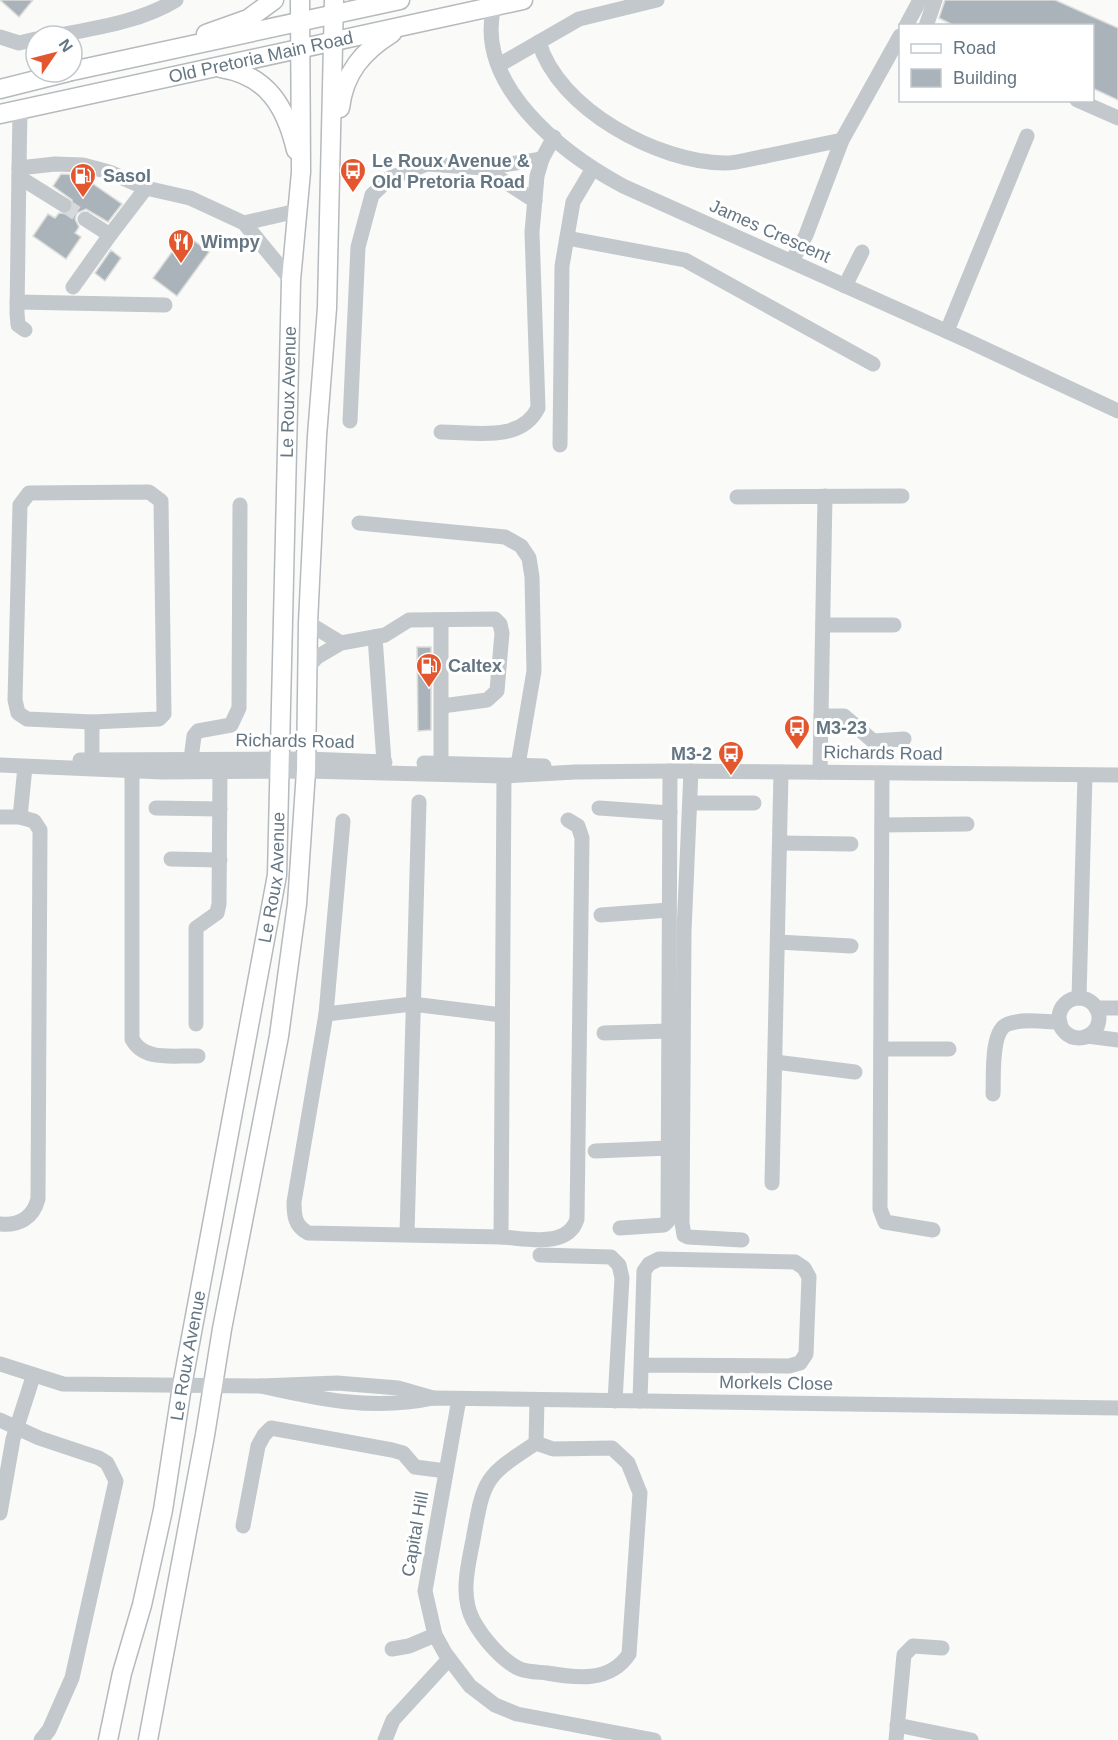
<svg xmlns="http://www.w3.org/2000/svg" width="1118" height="1740" font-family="Helvetica,sans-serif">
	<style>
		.building { fill: #aab3b9; stroke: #dcdcda; stroke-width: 1.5 }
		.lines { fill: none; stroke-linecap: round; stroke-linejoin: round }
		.minor-tunnel { stroke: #d5d9db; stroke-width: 15; stroke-dasharray: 15 8; stroke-linecap: butt }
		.major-casing { stroke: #b5babe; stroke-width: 21 }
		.minor { stroke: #c3c8cc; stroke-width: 15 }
		.major { stroke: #fff; stroke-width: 18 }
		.labels { text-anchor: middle; stroke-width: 6; stroke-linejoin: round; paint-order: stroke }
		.street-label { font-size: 18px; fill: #657683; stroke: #fff }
		.poi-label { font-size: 18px; font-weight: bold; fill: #657683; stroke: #fff; text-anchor: start }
	</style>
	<rect width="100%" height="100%" fill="#fafaf8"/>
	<g class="building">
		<path d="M0 0H33L19 17Z"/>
		<path d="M945 0H1055L1118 28V100L1092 88V26H955L939 18Z"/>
		<path d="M61 174 80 175 122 204 108 222 86 209 77 213 75 219 79 227 75 233 81 237 66 259 33 236 48 214 55 218 59 213 68 214 73 210 72 200 53 186Z"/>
		<path d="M185 234 209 252 177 296 153 278Z"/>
		<path d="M111 250 121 258 105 281 95 273Z"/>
		<path d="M417 647H431V730L418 731Z"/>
	</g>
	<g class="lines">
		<path class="minor-tunnel" d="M64 205 85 219"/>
		<defs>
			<g id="major">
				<path d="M206 34 248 19 274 0"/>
				<path d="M221 68C267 75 286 107 296 150"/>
				<path d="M72 71 400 0"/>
				<path d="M0 89 68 72"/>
				<path d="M340 108C344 73 363 51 392 33"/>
				<path id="s1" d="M0 114 523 0"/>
				<path id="s2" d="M108 1740 122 1673 142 1605 163 1510 182 1386 277 875 291 280 301 172 300 0"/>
				<path d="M148 1740 205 1435 222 1329 279 1036 297 904 306 771 308 623 317 436 327 308 334 0"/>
			</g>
		</defs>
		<use href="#major" class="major-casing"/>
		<g class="minor">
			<path d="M494 6C474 85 562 153 623 186L966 340 1118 411"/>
			<path d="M906 26 920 0"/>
			<path d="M926 26 935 0"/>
			<path d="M55 36C95 28 140 22 176 0"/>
			<path d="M0 37 19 43 36 39"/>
			<path d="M539 42C558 109 659 163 725 163 738 163 753 158 766 156 791 151 817 145 842 140"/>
			<path d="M499 65 579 19 657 0"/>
			<path d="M1077 100 1118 118"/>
			<path d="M20 110 19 168 55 164 83 165 109 172 146 188 190 198 244 223 291 280"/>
			<path d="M19 168 17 313 18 325 25 330"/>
			<path d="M484 168 535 201"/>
			<path d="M19 177 64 205"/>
			<path d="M85 219 110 235 146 188"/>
			<path d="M244 223 297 211"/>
			<path d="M567 238 685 260 873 364"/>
			<path d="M792 261 806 235 842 140 900 36"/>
			<path d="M845 286 862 252"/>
			<path d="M73 287 110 235"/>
			<path d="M17 302 165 305"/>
			<path d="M947 331 1027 136"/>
			<path d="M350 421 358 247 372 195 390 178 427 164 484 168 542 159"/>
			<path d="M441 432C474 432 521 443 538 408L532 232 537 176 542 159 554 137"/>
			<path d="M560 445 562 266 573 202 592 170"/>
			<path d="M149 492 161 501 164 714 159 719 92 722 27 719 18 713 15 700 20 505 29 493Z"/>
			<path d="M737 497 902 496"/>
			<path d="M359 523 505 537 521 546 529 558 532 577 534 671 518 765"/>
			<path d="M441 620V773"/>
			<path d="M308 623 341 643"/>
			<path d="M823 625H894"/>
			<path d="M375 637 384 762"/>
			<path d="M308 667 317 657 341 643 385 635 409 620 495 619 500 624 502 633 497 691 487 700 442 706"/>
			<path d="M821 716H844L873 741 904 739"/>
			<path d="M92 722V759"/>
			<path d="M191 759 194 736 198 731 231 725 239 708 240 505"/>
			<path d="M80 760 307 759 385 762"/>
			<path d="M424 763 544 766"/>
			<path d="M0 765 163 772 306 771 504 776 575 772 670 771 1118 775"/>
			<path d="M132 770V1039C144 1062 174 1055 198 1056"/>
			<path d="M691 771 684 931 682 1223 684 1235 688 1237 742 1240"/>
			<path d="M820 772 825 496"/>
			<path d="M882 773 880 1209 885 1222 933 1230"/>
			<path d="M691 803H754"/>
			<path d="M156 808 220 809"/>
			<path d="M599 808 670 813"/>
			<path d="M0 817H20"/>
			<path d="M343 821 326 1014 294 1202C294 1216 295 1226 308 1233L501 1237 504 776"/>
			<path d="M882 825 967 824"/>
			<path d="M781 843 851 844"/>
			<path d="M171 859 220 860"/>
			<path d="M601 915 669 910"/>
			<path d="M778 942 851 946"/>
			<path d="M1079 998 1085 775"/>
			<circle cx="1079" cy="1018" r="20"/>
			<path d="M1096 1008H1118"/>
			<path d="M326 1014 412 1004 502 1015"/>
			<path d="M196 1024V928L217 913 219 904 220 772"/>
			<path d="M604 1033 669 1031"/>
			<path d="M1087 1036 1118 1040"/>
			<path d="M881 1049H949"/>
			<path d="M775 1062 855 1072"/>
			<path d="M993 1094C994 1077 990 1030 1008 1024 1023 1018 1045 1022 1060 1022"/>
			<path d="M595 1151 669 1148"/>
			<path d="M772 1183 781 772"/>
			<path d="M0 1224C19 1226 33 1218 38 1199L40 830 34 821 20 817 25 767"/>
			<path d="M620 1228 664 1225 668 1221 670 771"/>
			<path d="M407 1234 419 802"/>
			<path d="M501 1237C525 1238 568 1249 577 1219L582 838 578 826 568 820"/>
			<path d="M540 1255 611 1257 619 1265 622 1278 615 1401"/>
			<path d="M0 1364 63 1384 261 1386 337 1383 398 1388 433 1398"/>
			<path d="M261 1386C318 1399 374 1411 433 1398L1118 1408"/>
			<path d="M459 1399 425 1591 435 1635 445 1653 470 1686 495 1705 517 1714 654 1740"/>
			<path d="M640 1401 644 1271 649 1264 659 1259 795 1262 804 1268 809 1277 806 1354 800 1363 789 1366 641 1365"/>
			<path d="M0 1420 39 1438 99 1458 107 1463 116 1481 72 1678 49 1730 41 1740"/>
			<path d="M536 1443C484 1477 484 1478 473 1540 468 1566 460 1595 473 1620 482 1637 502 1661 520 1669 528 1672 538 1672 547 1673 576 1678 610 1683 629 1654L640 1493 628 1463 612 1448 553 1449 536 1443 537 1400"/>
			<path d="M0 1513 13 1439 33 1377"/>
			<path d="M243 1526 258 1446 264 1435 271 1428 392 1450 403 1453 415 1467 446 1471"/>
			<path d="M392 1649 409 1646 435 1635"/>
			<path d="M897 1725 971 1740"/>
			<path d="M385 1740 393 1720 449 1659"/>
			<path d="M896 1740 904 1655 913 1646 942 1648"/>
		</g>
		<use href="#major" class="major"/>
	</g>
	<defs>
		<symbol id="bus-pin" viewBox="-11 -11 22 30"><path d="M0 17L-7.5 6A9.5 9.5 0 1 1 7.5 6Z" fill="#e4572e" stroke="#fff"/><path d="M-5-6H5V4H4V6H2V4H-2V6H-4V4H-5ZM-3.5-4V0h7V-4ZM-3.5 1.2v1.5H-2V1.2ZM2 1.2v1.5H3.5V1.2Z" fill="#fff"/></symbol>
		<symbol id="fuel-pin" viewBox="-11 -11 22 30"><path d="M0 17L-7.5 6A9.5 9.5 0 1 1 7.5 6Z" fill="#e4572e" stroke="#fff"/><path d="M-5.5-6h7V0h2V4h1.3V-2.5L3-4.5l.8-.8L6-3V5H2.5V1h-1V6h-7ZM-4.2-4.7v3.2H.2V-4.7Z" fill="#fff"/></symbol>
		<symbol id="restaurant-pin" viewBox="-11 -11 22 30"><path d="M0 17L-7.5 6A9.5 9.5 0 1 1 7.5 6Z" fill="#e4572e" stroke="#fff"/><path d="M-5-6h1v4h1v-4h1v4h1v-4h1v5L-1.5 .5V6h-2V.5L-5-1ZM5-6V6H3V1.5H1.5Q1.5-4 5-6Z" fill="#fff"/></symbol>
	</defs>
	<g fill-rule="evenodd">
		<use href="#bus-pin" x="338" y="156" width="30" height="40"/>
		<use href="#fuel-pin" x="68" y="161" width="30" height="40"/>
		<use href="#restaurant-pin" x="166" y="227" width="30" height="40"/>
		<use href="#fuel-pin" x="414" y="651" width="30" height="40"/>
		<use href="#bus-pin" x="782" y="713" width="30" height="40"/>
		<use href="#bus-pin" x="716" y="739" width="30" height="40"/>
	</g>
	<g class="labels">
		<g class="street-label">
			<text dy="6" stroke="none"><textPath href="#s1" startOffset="267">Old Pretoria Main Road</textPath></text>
			<text transform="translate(770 231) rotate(24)" y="6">James Crescent</text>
			<text dy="6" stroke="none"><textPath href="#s2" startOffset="1365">Le Roux Avenue</textPath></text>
			<text transform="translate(295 741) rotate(1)" y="6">Richards Road</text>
			<text transform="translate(883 753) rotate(1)" y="6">Richards Road</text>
			<text dy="6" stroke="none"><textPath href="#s2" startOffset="879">Le Roux Avenue</textPath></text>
			<text dy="6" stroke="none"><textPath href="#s2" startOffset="393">Le Roux Avenue</textPath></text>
			<text transform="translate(776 1383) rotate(1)" y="6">Morkels Close</text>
			<text transform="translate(415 1534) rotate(-80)" y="6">Capital Hill</text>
		</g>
		<g class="poi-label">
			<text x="372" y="167">Le Roux Avenue &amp;<tspan x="372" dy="21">Old Pretoria Road</tspan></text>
			<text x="103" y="182">Sasol</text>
			<text x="201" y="248">Wimpy</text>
			<text x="448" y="672">Caltex</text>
			<text x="816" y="734">M3-23</text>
			<text x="712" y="760" text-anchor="end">M3-2</text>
		</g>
	</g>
	<rect x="899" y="24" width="195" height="78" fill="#ffffff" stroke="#c1c8cd" stroke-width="1.5"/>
	<rect x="911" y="44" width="30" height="9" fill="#ffffff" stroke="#c1c8cd" stroke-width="1.5"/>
	<text x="953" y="54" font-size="18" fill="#657683">Road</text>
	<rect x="911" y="69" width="30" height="18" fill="#aab3b9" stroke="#c1c8cd" stroke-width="1.5"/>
	<text x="953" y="84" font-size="18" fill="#657683">Building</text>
	<g transform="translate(54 54) rotate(55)"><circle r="28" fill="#ffffff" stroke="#c1c8cd" stroke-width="1.5"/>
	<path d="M0-4.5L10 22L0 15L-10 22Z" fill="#e4572e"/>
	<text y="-9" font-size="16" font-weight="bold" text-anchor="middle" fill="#657683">N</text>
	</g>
</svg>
